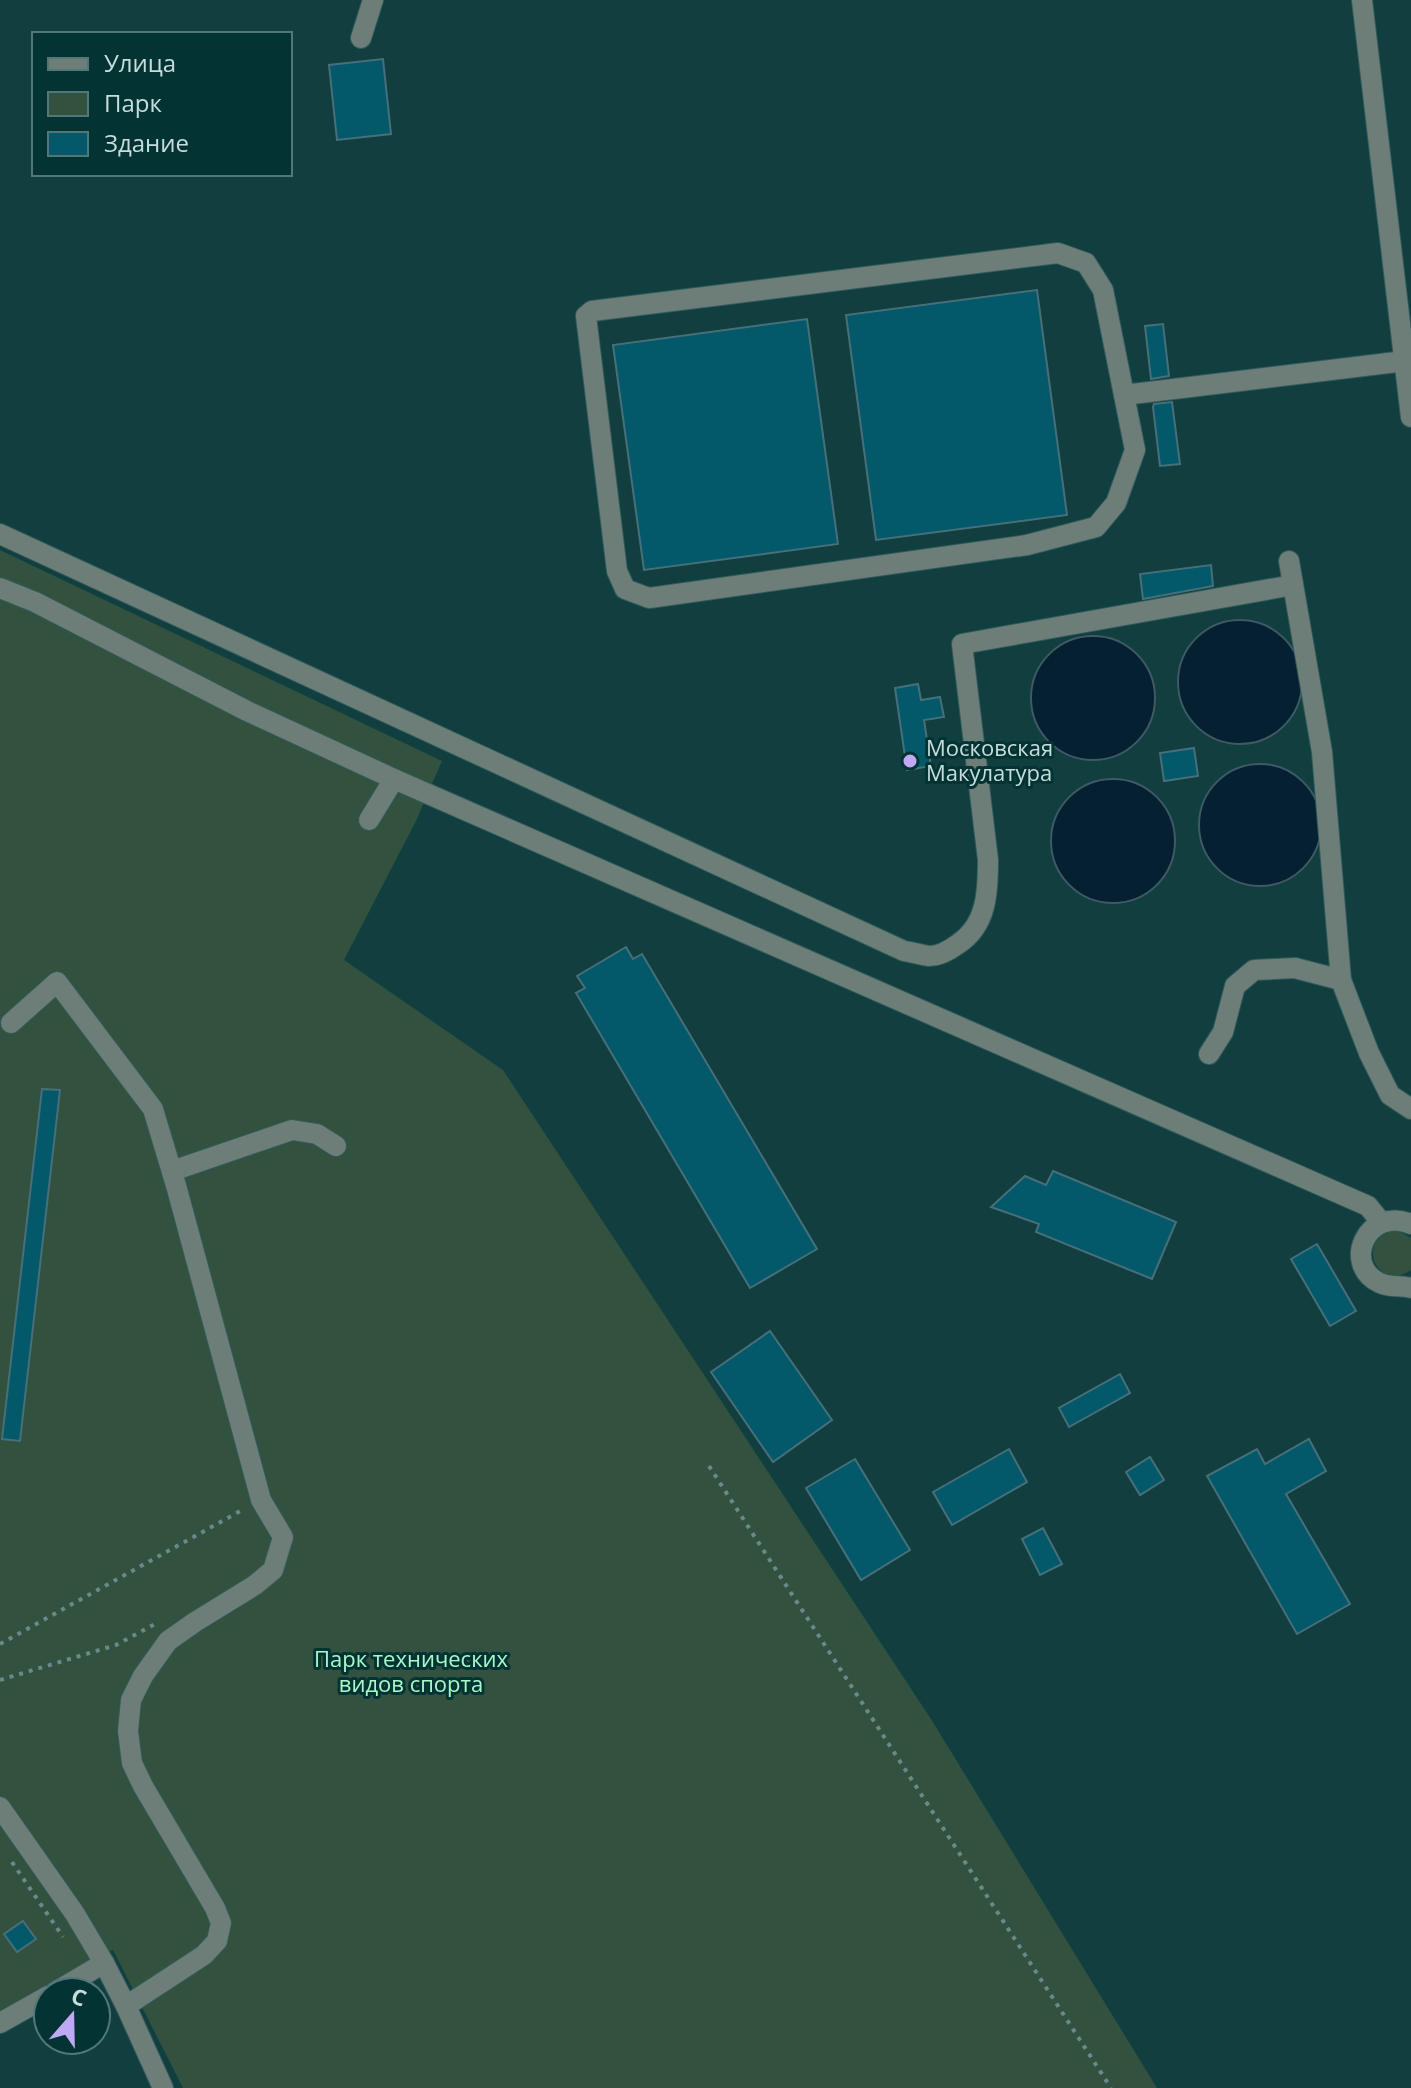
<svg xmlns="http://www.w3.org/2000/svg" width="1411" height="2088" font-family="'Open Sans',sans-serif">
	<style>
		.green { fill: #32513e }
		.water { fill: #052131; stroke: #3f5965; stroke-width: 2 }
		.building { fill: #03596a; stroke: #476f7a; stroke-width: 2 }
		.lines { fill: none; stroke-linecap: round; stroke-linejoin: round }
		.minor-casing { stroke: #325b5b; stroke-width: 22 }
		.path { stroke: #688a8a; stroke-width: 4; stroke-dasharray: 4 6; stroke-linecap: butt }
		.minor { stroke: #6d7e79; stroke-width: 20 }
		.poi-dot { fill: #bfa9f4; stroke: #043334; stroke-width: 3 }
		.labels { text-anchor: middle; stroke-width: 6; stroke-linejoin: round; paint-order: stroke }
		.poi-label { font-size: 22px; fill: #c7dddd; stroke: #043334; text-anchor: start }
		.park-label { font-size: 22px; fill: #a8f9c7; stroke: #043334 }
	</style>
	<rect width="100%" height="100%" fill="#113e3f"/>
	<g class="green">
		<path d="M0 550 442 761 416 821 344 960 503 1070 931 1719 1157 2088H183L113 1950 0 2011Z"/>
		<path d="M1392 1231H1399L1411 1238V1270C1379 1293 1354 1242 1392 1231Z"/>
	</g>
	<g class="water">
		<circle cx="1240" cy="682" r="62"/>
		<circle cx="1093" cy="698" r="62"/>
		<circle cx="1260" cy="825" r="61"/>
		<circle cx="1113" cy="841" r="62"/>
	</g>
	<g class="building">
		<path d="M383 59 391 134 337 140 329 65Z"/>
		<path d="M1037 290 1067 515 876 540 846 315Z"/>
		<path d="M807 319 838 544 644 570 613 345Z"/>
		<path d="M1163 324 1169 376 1151 379 1145 326Z"/>
		<path d="M1172 402 1180 464 1160 466 1153 407 1154 404Z"/>
		<path d="M1211 565 1213 586 1143 599 1140 574Z"/>
		<path d="M918 684 921 700 940 697 944 717 924 720 931 766 907 770 895 688Z"/>
		<path d="M1194 748 1198 776 1164 781 1160 753Z"/>
		<path d="M626 947 633 959 642 954 817 1249 750 1288 576 993 585 988 577 976Z"/>
		<path d="M42 1089 60 1090 20 1441 2 1439Z"/>
		<path d="M1053 1171 1176 1222 1152 1279 1036 1232 1039 1224 991 1207 1025 1176 1046 1185Z"/>
		<path d="M1317 1244 1356 1311 1330 1326 1291 1259Z"/>
		<path d="M770 1331 832 1420 773 1462 711 1372Z"/>
		<path d="M1120 1374 1130 1393 1069 1427 1059 1408Z"/>
		<path d="M1309 1439 1326 1471 1286 1494 1350 1604 1297 1634 1207 1476 1257 1449 1265 1464Z"/>
		<path d="M1009 1449 1027 1482 952 1525 933 1492Z"/>
		<path d="M1150 1457 1164 1480 1140 1495 1126 1472Z"/>
		<path d="M855 1459 910 1550 861 1580 806 1488Z"/>
		<path d="M1043 1528 1062 1564 1040 1575 1022 1539Z"/>
		<path d="M23 1921 36 1939 17 1952 4 1934Z"/>
	</g>
	<g class="lines">
		<defs>
			<g id="minor">
				<path d="M1362 0 1411 417"/>
				<path d="M361 38 373 0"/>
				<path d="M1058 253 1086 263 1103 290 1135 450 1116 503 1096 527 1027 545 649 598 625 589 617 571 586 316 592 311Z"/>
				<path d="M1124 395 1405 361"/>
				<path d="M0 534 904 951C912 952 921 955 929 956 939 956 950 950 958 944 987 925 988 892 988 860L962 644 1293 585"/>
				<path d="M1289 561 1322 752 1341 980 1369 1053 1390 1095 1411 1109"/>
				<path d="M0 588 35 602 247 711 394 779 1368 1206 1381 1222"/>
				<path d="M369 820 394 779"/>
				<path d="M11 1023 57 982 153 1109 177 1189 261 1500 283 1537 273 1570 255 1585 195 1622 168 1641 143 1676 131 1700 128 1731 132 1763 143 1786 215 1908 221 1923 217 1941 204 1955 126 2006"/>
				<path d="M1209 1054 1223 1032 1235 986 1254 970 1295 968 1341 980"/>
				<path d="M172 1171 292 1130 317 1134 336 1146"/>
				<path d="M1411 1224C1367 1206 1341 1265 1380 1283 1390 1288 1401 1285 1411 1288"/>
				<path d="M0 1807 75 1914 104 1963"/>
				<path d="M55 1992 104 1963 126 2006 163 2088"/>
				<path d="M0 2023 48 1996"/>
			</g>
		</defs>
		<use href="#minor" class="minor-casing"/>
		<g class="path">
			<path d="M709 1466 1111 2088"/>
			<path d="M0 1644 244 1509"/>
			<path d="M0 1680 116 1645 155 1624"/>
			<path d="M12 1862 63 1937"/>
		</g>
		<use href="#minor" class="minor"/>
	</g>
	<circle class="poi-dot" cx="910" cy="761" r="8"/>
	<g class="labels">
		<g class="poi-label">
			<text x="926" y="756">Московская<tspan x="926" dy="25">Макулатура</tspan></text>
		</g>
		<g class="park-label">
			<text x="411" y="1667">Парк технических<tspan x="411" dy="25">видов спорта</tspan></text>
		</g>
	</g>
	<rect x="32" y="32" width="260" height="144" fill="#043334" stroke="#527778" stroke-width="2"/>
	<rect x="48" y="58" width="40" height="12" fill="#6d7e79" stroke="#527778" stroke-width="2"/>
	<text x="104" y="72" font-size="24" fill="#c7dddd">Улица</text>
	<rect x="48" y="92" width="40" height="24" fill="#32513e" stroke="#527778" stroke-width="2"/>
	<text x="104" y="112" font-size="24" fill="#c7dddd">Парк</text>
	<rect x="48" y="132" width="40" height="24" fill="#03596a" stroke="#527778" stroke-width="2"/>
	<text x="104" y="152" font-size="24" fill="#c7dddd">Здание</text>
	<g transform="translate(72 2016) rotate(20)"><circle r="38" fill="#043334" stroke="#527778" stroke-width="2"/>
	<path d="M0-6L14 30L0 20L-14 30Z" fill="#bfa9f4"/>
	<text y="-12" font-size="22" font-weight="bold" text-anchor="middle" fill="#c7dddd">С</text>
	</g>
</svg>
